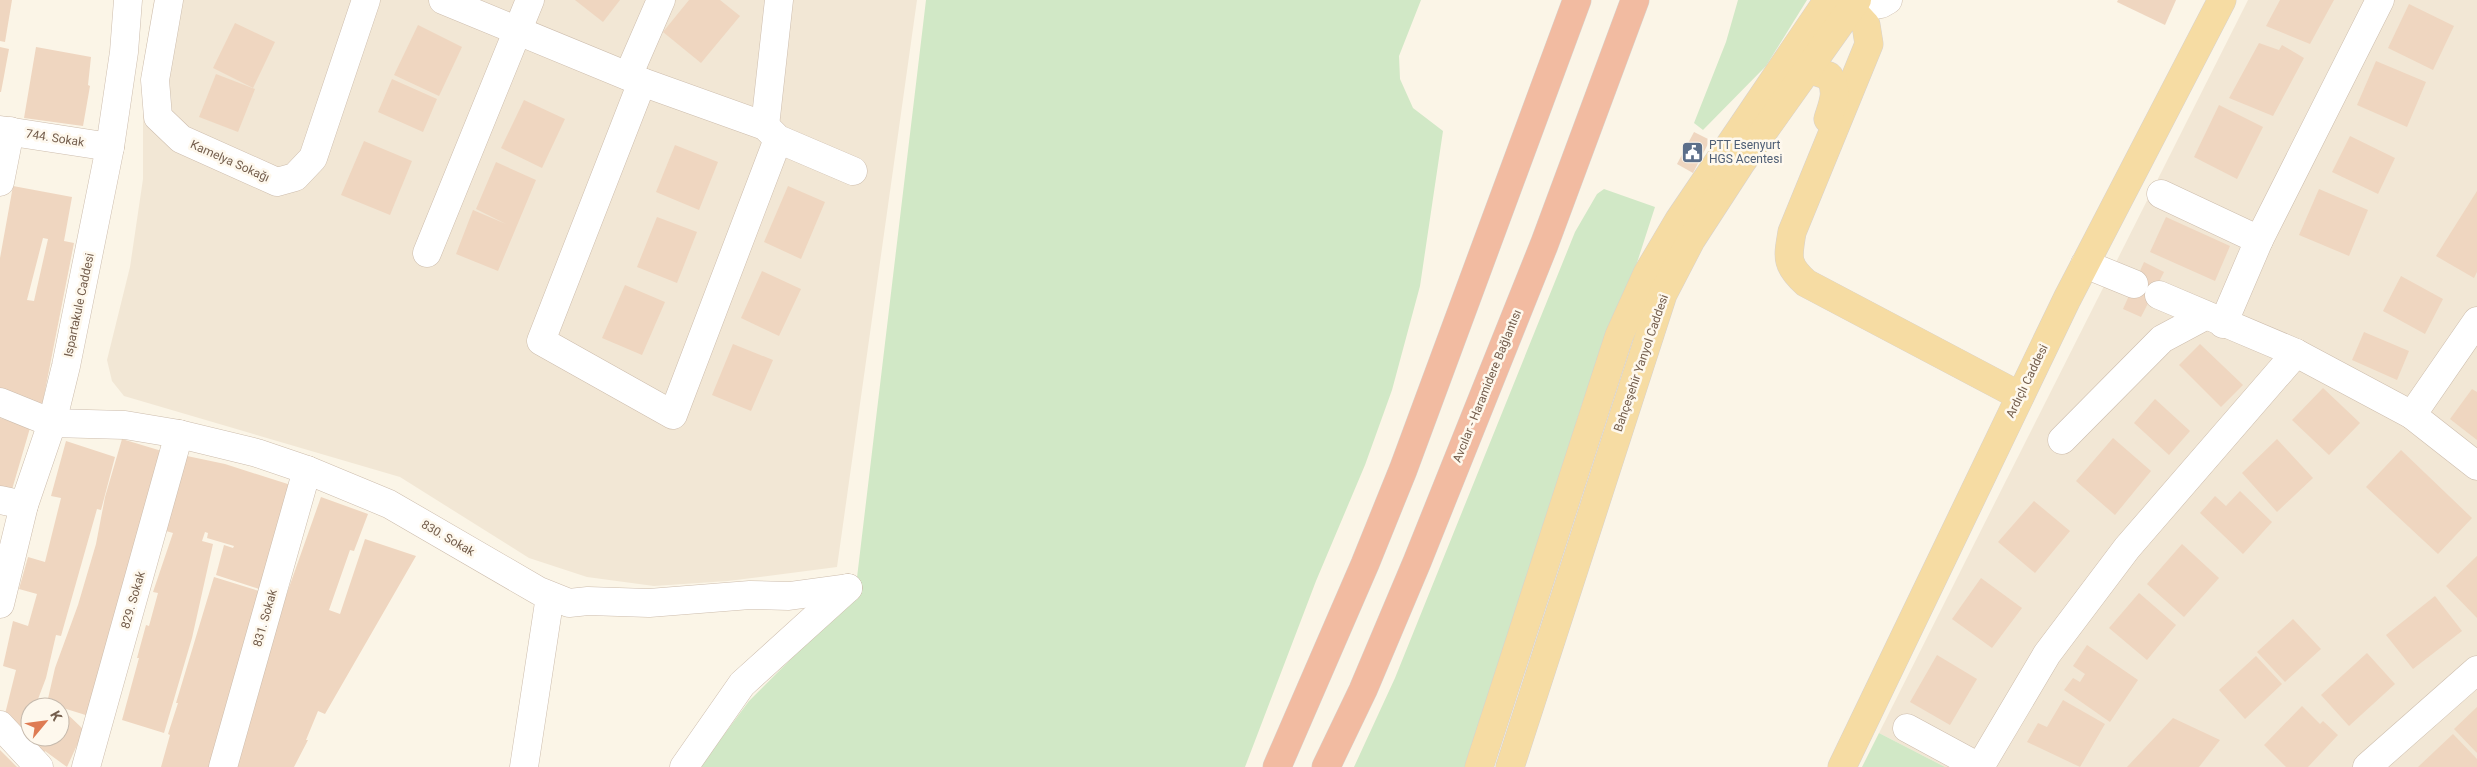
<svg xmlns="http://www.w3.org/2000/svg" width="2477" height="767" font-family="Roboto,sans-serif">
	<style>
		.residential { fill: #f2e7d5 }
		.green { fill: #d1e8c6 }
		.building { fill: #efd6c0; fill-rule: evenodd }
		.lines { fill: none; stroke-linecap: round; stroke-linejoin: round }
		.minor-casing { stroke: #cdbdad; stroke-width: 29 }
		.major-casing { stroke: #d8d2cd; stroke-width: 29 }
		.highway-casing { stroke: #d8d2cd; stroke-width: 29 }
		.minor { stroke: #fff; stroke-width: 28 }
		.major { stroke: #f6dca3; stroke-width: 28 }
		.highway { stroke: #f2bba1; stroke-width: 28 }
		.labels { text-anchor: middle; stroke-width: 5; stroke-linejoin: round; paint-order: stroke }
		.street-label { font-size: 12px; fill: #735d4c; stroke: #fef8ed }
		.service-label { font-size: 12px; fill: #4e5e75; stroke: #fef8ed; text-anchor: start }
	</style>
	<rect width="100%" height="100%" fill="#fbf5e7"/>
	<g class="residential">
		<path d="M154 0H917L837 567 728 581 654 586 587 577 529 558 400 477 124 396 112 381 107 360 130 267 143 179V65Z"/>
		<path d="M2248 0H2477V767H1945L1879 733Z"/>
	</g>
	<g class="green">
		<path d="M926 0H1421L1399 56 1400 79 1413 108 1443 131 1420 286 1392 390 1365 465 1316 581 1245 767H700L749 701 825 625 856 586Z"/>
		<path d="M1738 0H1807L1766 66 1703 130 1694 123 1726 42Z"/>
		<path d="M1604 189 1655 207 1634 272 1616 311 1582 404 1468 767H1354L1395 678 1575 232 1597 194Z"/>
		<path d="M1879 733 1945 767H1862Z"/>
	</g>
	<g class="building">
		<path d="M0 0H12L5 42 0 41Z"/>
		<path d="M575 0H620L603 22Z"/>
		<path d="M689 0H720L740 16 701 63 663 32Z"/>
		<path d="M2118 0H2176L2165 25 2117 2Z"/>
		<path d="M2280 0H2334L2310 44 2266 26Z"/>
		<path d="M2409 4 2454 26 2433 70 2388 48Z"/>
		<path d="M235 23 275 42 253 88 213 68Z"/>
		<path d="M418 25 462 47 439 96 394 75Z"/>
		<path d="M2259 43 2279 50 2282 45 2304 58 2273 116 2229 98Z"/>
		<path d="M0 47 9 49 1 92H0Z"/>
		<path d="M36 47 91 57 88 85 90 86 83 126 24 118Z"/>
		<path d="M2376 61 2426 82 2407 127 2357 105Z"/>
		<path d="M216 74 255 89 238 132 199 117Z"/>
		<path d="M392 79 437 99 423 132 378 112Z"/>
		<path d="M524 100 565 119 542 168 501 148Z"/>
		<path d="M2219 105 2263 127 2237 179 2194 157Z"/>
		<path d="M1694 132 1710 140 1693 173 1677 164Z"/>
		<path d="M2350 136 2395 158 2378 194 2332 172Z"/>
		<path d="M364 141 412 161 390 215 341 195Z"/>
		<path d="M675 145 718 162 699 210 656 192Z"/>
		<path d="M496 162 536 180 498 271 456 254 473 210 506 224 476 209Z"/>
		<path d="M13 186 72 197 64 241 74 243 42 406 0 390V258ZM43 238 48 239 34 301 27 300Z"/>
		<path d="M788 186 825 202 801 259 764 242Z"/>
		<path d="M2319 189 2368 210 2349 256 2299 235Z"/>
		<path d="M2477 191V272L2474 278 2436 256Z"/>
		<path d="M657 217 697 232 677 283 637 267Z"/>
		<path d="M2166 217 2230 246 2215 281 2150 252Z"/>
		<path d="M2144 262 2164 272 2141 317 2123 309Z"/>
		<path d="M762 271 801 289 779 336 741 318Z"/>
		<path d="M2401 276 2443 299 2425 334 2383 311Z"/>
		<path d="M625 285 665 302 642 355 602 338Z"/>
		<path d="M2364 332 2409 351 2397 380 2352 360Z"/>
		<path d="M733 344 773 360 751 411 712 395Z"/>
		<path d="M2200 344 2243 385 2221 407 2179 365Z"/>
		<path d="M2323 388 2360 423 2329 455 2292 420Z"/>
		<path d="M2472 389 2477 392V440L2450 419Z"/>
		<path d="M2155 399 2190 431 2169 455 2134 423Z"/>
		<path d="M0 418 30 428 11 493 0 490Z"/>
		<path d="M2113 438 2151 471 2115 515 2076 481Z"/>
		<path d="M122 439 165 452 92 717 47 703 55 668 78 605 96 544 105 497Z"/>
		<path d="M2277 439 2313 478 2277 512 2242 473Z"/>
		<path d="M66 441 115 457 101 510 97 509 61 636 56 635 46 678 35 707H30V737H60V714L62 709 84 730 67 767 45 751 44 753 5 714 16 670 3 666 13 621 28 626 37 594 19 589 28 557 45 562 61 498 51 496Z"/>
		<path d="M2401 450 2472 518 2438 554 2366 487Z"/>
		<path d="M187 456 225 464 294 486 259 589 216 575 224 545 233 548 234 546 207 538 208 533 205 532 202 541 213 544 192 638 164 733 122 720 139 658H137L146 625 149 626 158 593 153 592 173 533 166 531Z"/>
		<path d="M2240 491 2272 522 2243 554 2200 513 2215 496 2226 506Z"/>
		<path d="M321 497 368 514 354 551 350 550 329 610 340 614 365 539 416 556 325 714 318 711 306 740H308L294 767H235L259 692 256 691 286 596Z"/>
		<path d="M2034 501 2070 531 2035 573 1998 542Z"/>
		<path d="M2182 544 2219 578 2184 617 2147 584Z"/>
		<path d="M2477 556V618L2446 586Z"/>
		<path d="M214 577 259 591 252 620 209 767H161L170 735 168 734 178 703H176Z"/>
		<path d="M1981 578 2022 608 1992 648 1952 619Z"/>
		<path d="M2139 593 2176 625 2147 660 2109 628Z"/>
		<path d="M2435 596 2462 631 2413 669 2386 635Z"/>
		<path d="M2293 619 2321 649 2285 682 2257 652Z"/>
		<path d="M2087 645 2138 680 2110 722 2064 690 2073 678 2080 682 2085 674 2073 666Z"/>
		<path d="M2367 653 2395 684 2349 726 2321 695Z"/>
		<path d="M1937 655 1977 679 1950 725 1910 702Z"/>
		<path d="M2256 656 2282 684 2245 719 2219 690Z"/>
		<path d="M2063 700 2105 724 2080 767 2027 742 2038 723 2047 727Z"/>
		<path d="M2302 706 2320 724 2323 721 2338 735 2308 767H2286L2264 745Z"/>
		<path d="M2477 707V753L2454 729Z"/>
		<path d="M2173 718 2220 740 2199 767H2127Z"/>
		<path d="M2453 734 2477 759V767H2418Z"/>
		<path d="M0 750 17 767H0Z"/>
	</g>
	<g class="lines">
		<defs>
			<g id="minor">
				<path d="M169 0 155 80 158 117 181 139 277 182 295 177 313 158 366 0"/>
				<path d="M443 0 642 82 765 126 778 139 853 171"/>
				<path d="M1851 9 1881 4 1888 0"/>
				<path d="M628 76 661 0"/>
				<path d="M642 82 541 341 673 415 778 139"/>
				<path d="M765 126 779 0"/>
				<path d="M0 130 110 147"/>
				<path d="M0 182 10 131"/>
				<path d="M2161 194 2259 240"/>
				<path d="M427 253 530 0"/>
				<path d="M2085 264 2134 284"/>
				<path d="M2159 295 2296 353 2412 415 2477 466"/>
				<path d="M2223 324 2259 240 2380 0"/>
				<path d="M0 402 52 423 125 425 179 434 257 453 307 470 389 504 539 591 569 603 588 601 649 603 750 595 789 596 848 588"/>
				<path d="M2412 415 2477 321"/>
				<path d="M2062 440 2162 339 2205 316"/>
				<path d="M0 500 24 505"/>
				<path d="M0 604 24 505 52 423 66 366 110 147 124 52 128 0"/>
				<path d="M0 725 39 767"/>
				<path d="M1907 728 1979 767"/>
				<path d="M86 767 179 434"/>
				<path d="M223 767 307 470"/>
				<path d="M524 767 550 596"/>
				<path d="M684 767 742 684 848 588"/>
				<path d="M1980 767 2047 654 2127 548 2296 353"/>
				<path d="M2367 767 2477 670"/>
			</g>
			<g id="major">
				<path d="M1851 9 1866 25 1869 44 1792 232C1788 257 1785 264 1806 283L2020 396"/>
				<path d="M1808 69 1829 76C1839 91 1833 103 1828 119"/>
				<path d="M1479 767 1619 336 1647 274 1679 220 1828 0"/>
				<path d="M1510 767 1663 294 1691 240 1741 163 1857 0"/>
				<path d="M1842 767 2067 299 2222 0"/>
			</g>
			<g id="highway">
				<path d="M1277 767 1365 564 1403 470 1577 0"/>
				<path d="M1326 767 1363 690 1417 562 1544 245 1635 0"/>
			</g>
		</defs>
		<use href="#minor" class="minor-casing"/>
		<use href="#major" class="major-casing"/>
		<use href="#highway" class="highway-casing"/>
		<use href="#minor" class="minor"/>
		<use href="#major" class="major"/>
		<use href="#highway" class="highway"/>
	</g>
	<defs>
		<symbol id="civic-square" viewBox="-11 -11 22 22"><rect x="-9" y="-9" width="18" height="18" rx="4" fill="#5c6f8a" stroke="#fef8ed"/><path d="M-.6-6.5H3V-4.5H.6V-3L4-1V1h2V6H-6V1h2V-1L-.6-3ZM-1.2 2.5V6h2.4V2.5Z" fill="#fff"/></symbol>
	</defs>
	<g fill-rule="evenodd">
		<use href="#civic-square" x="1680" y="140" width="25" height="25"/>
	</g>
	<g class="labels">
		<g class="street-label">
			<text transform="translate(55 138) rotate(9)" y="4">744. Sokak</text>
			<text transform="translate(230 161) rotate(24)" y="4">Kamelya Sokağı</text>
			<text transform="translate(79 305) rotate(-78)" y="4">Ispartakule Caddesi</text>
			<text transform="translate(1641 363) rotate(-71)" y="4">Bahçeşehir Yanyol Caddesi</text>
			<text transform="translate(2027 381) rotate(-64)" y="4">Ardıçlı Caddesi</text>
			<text transform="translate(1487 386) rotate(-68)" y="4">Avcılar - Haramidere Bağlantısı</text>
			<text transform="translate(448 538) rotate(30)" y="4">830. Sokak</text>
			<text transform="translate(133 600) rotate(-74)" y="4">829. Sokak</text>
			<text transform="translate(265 618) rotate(-74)" y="4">831. Sokak</text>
		</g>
		<g class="service-label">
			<text x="1709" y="149">PTT Esenyurt<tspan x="1709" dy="14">HGS Acentesi</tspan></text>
		</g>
	</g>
	<g transform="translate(45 722) rotate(61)"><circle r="24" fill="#fef8ed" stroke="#c6baad"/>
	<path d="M0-4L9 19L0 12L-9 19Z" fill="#de7b53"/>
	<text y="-8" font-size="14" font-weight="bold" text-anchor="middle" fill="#735d4c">K</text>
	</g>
</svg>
